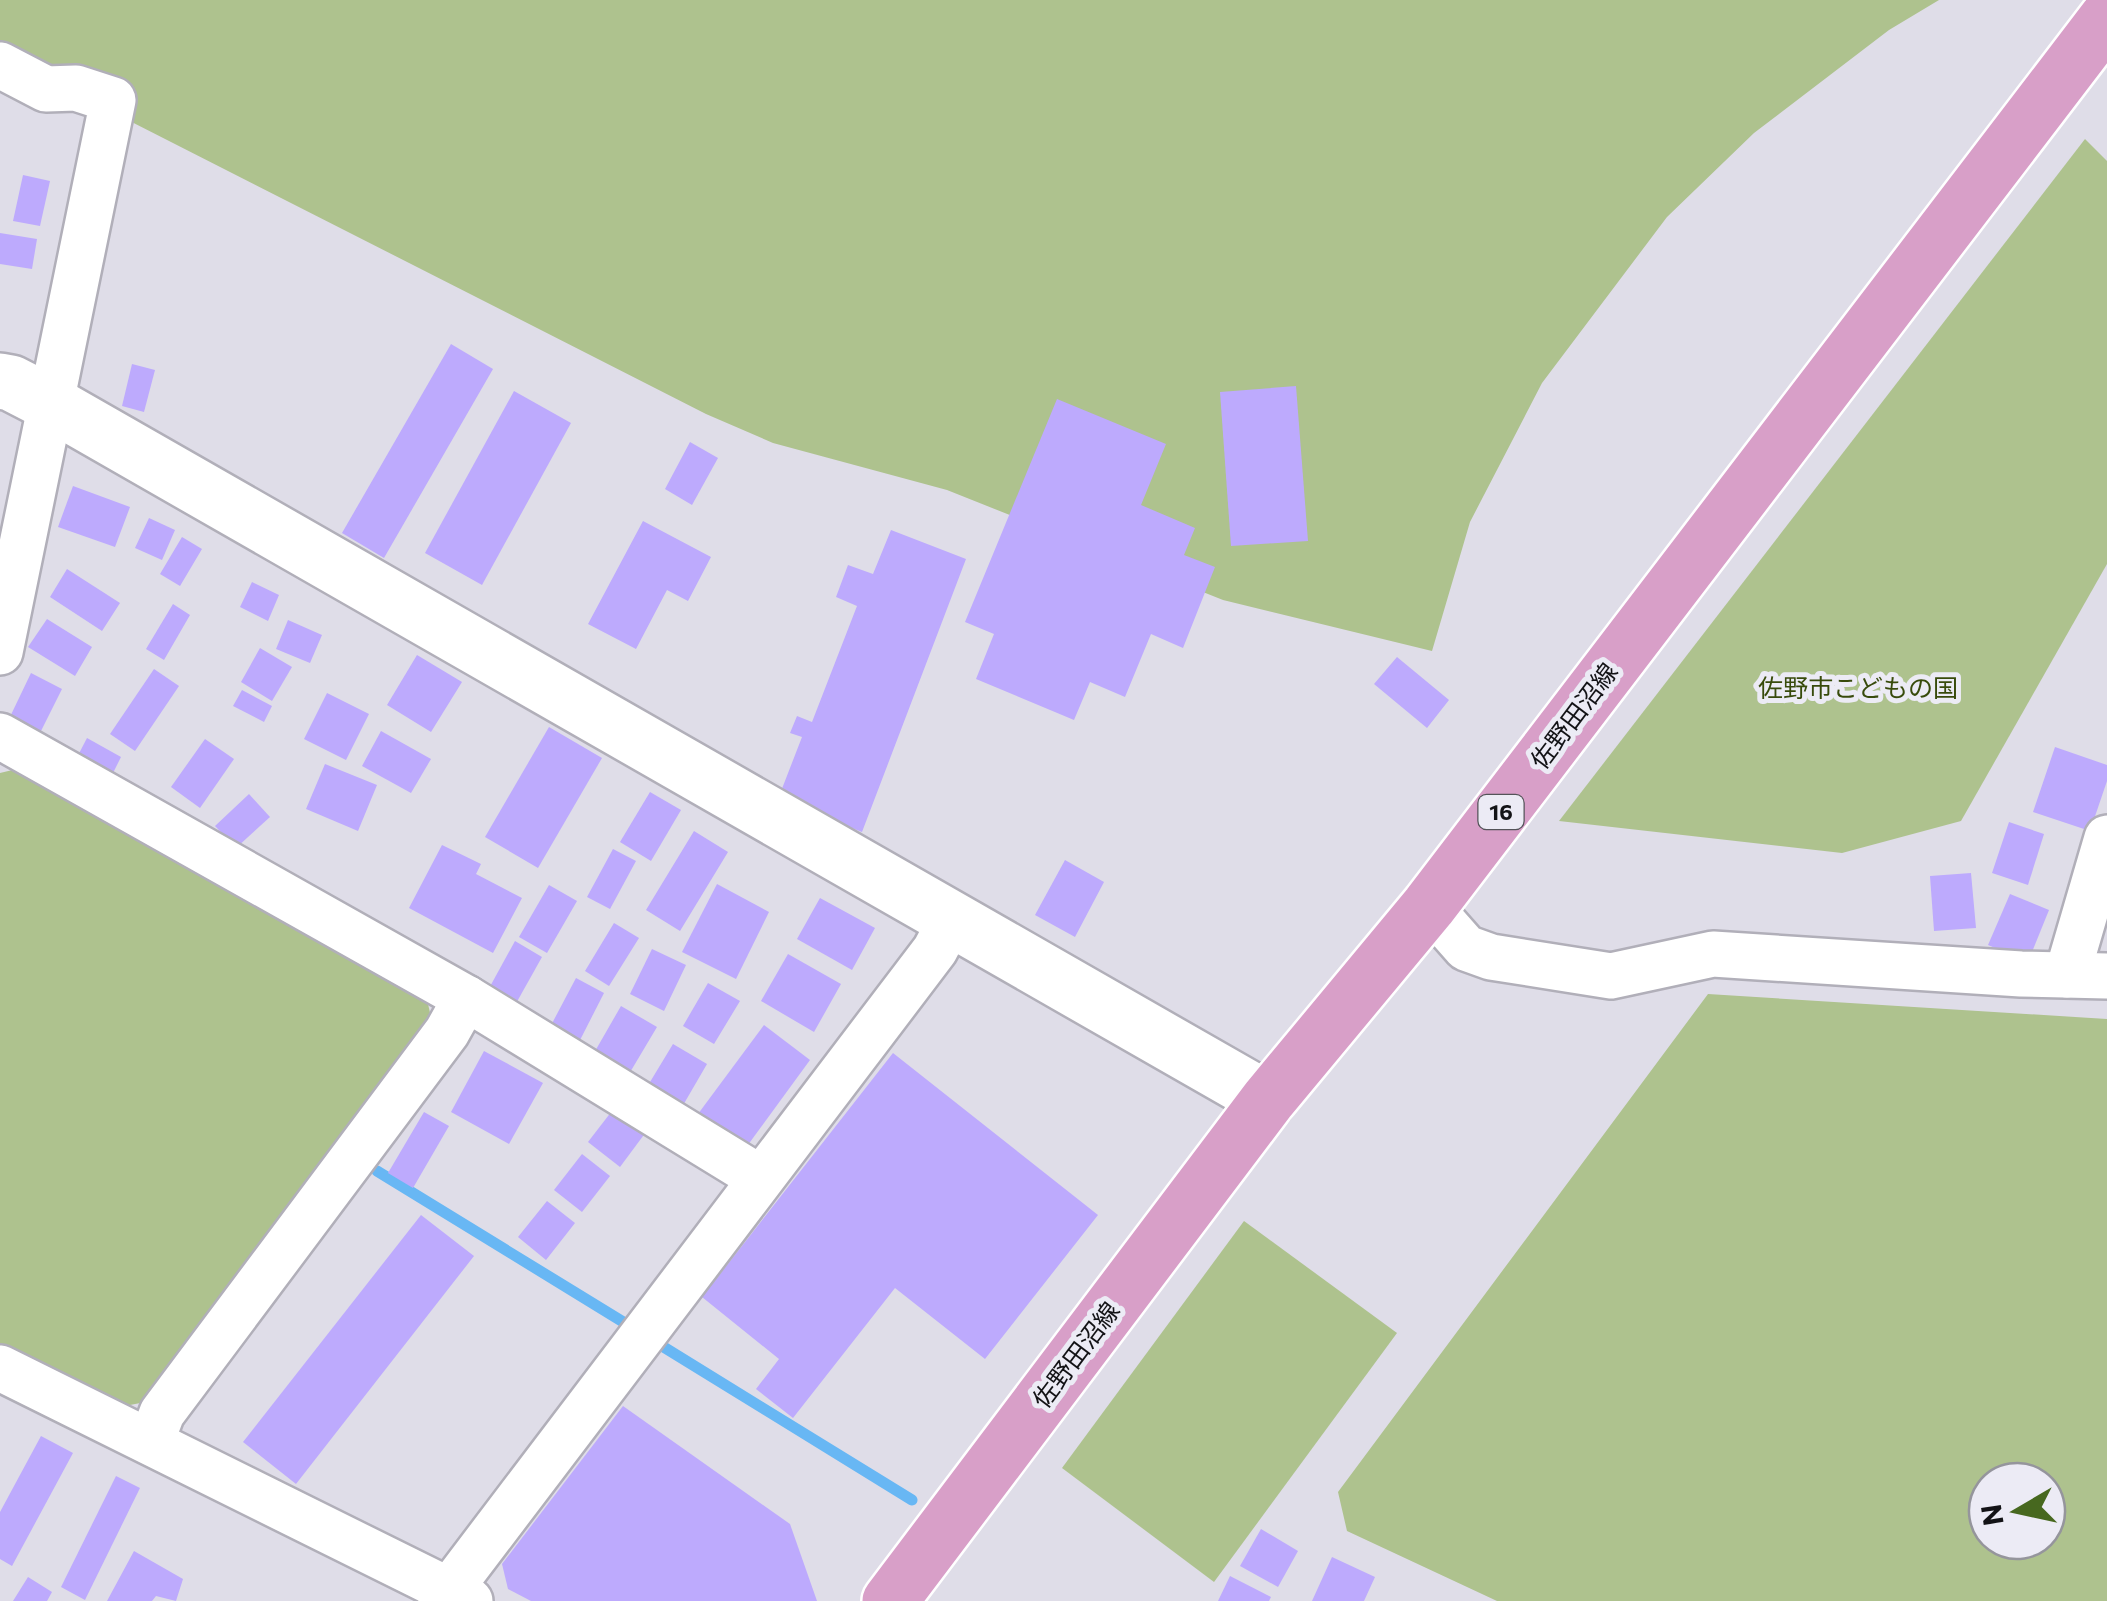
<svg xmlns="http://www.w3.org/2000/svg" width="2107" height="1601" font-family="Commissioner,'Noto Sans JP',sans-serif">
	<style>
		.green { fill: #aec28e; fill-rule: evenodd }
		.lines { fill: none; stroke-linecap: round; stroke-linejoin: round }
		.stream { stroke: #68b7f4; stroke-width: 11 }
		.building { fill: #bdaafd }
		.street-casing { stroke: #b1afb9; stroke-width: 50 }
		.secondary-casing { stroke: #b1afb9; stroke-width: 60 }
		.primary-casing { stroke: #fff; stroke-width: 60 }
		.street { stroke: #fff; stroke-width: 45 }
		.secondary { stroke: #fff; stroke-width: 55 }
		.primary { stroke: #d89fc8; stroke-width: 55 }
		.labels { text-anchor: middle; stroke-width: 10; stroke-linejoin: round; paint-order: stroke }
		.shield { fill: #ecebf5; stroke: #545459; stroke-width: 2.5 }
		.shield-label { font-size: 22px; font-weight: bold; fill: #131316 }
		.park-label { font-size: 25px; fill: #384b0c; stroke: #ecebf5 }
		.street-label { font-size: 25px; fill: #131316; stroke: #ecebf5 }
	</style>
	<rect width="100%" height="100%" fill="#dfdde8"/>
	<g class="green">
		<path d="M0 0H1939L1889 30 1754 133 1667 217 1542 383 1470 522 1432 651 1223 600 947 490 773 443 706 414 0 55Z"/>
		<path d="M2085 139 2107 161V564L1961 821 1842 853 1559 821Z"/>
		<path d="M25 767 426 995 433 1026 151 1401 114 1408 0 1355V773Z"/>
		<path d="M1708 994 2107 1019V1601H1497L1347 1531 1338 1492ZM1987 1481H2047V1541H1987Z"/>
		<path d="M1244 1221 1397 1333 1214 1582 1062 1468Z"/>
	</g>
	<g class="lines">
		<g class="stream">
			<path d="M377 1171 633 1328"/>
			<path d="M649 1338 912 1500"/>
		</g>
	</g>
	<g class="building">
		<path d="M23 175 50 181 40 226 13 221Z"/>
		<path d="M0 233 37 239 32 269 0 264Z"/>
		<path d="M451 344 493 369 384 558 342 533Z"/>
		<path d="M132 364 155 370 144 412 122 406Z"/>
		<path d="M1296 386 1308 541 1231 546 1220 392Z"/>
		<path d="M514 391 571 423 482 585 425 553Z"/>
		<path d="M1057 399 1166 444 1141 505 1195 528 1184 555 1215 567 1183 648 1151 634 1125 697 1090 682 1074 720 976 679 994 634 965 622Z"/>
		<path d="M690 442 718 458 692 505 665 489Z"/>
		<path d="M73 486 130 507 115 547 58 527Z"/>
		<path d="M149 518 175 530 162 560 135 548Z"/>
		<path d="M643 521 711 557 688 601 667 590 636 649 588 624Z"/>
		<path d="M891 530 966 559 862 832 778 799 802 737 790 733 797 716 812 722 857 606 836 597 848 565 873 574Z"/>
		<path d="M182 537 202 549 180 586 160 574Z"/>
		<path d="M67 569 120 603 102 631 50 597Z"/>
		<path d="M252 582 279 595 268 621 240 607Z"/>
		<path d="M173 604 190 615 164 660 146 649Z"/>
		<path d="M47 619 92 647 75 676 28 647Z"/>
		<path d="M288 620 322 635 310 663 276 649Z"/>
		<path d="M260 648 292 667 272 701 241 682Z"/>
		<path d="M417 655 462 682 431 732 387 705Z"/>
		<path d="M1397 657 1449 700 1427 728 1374 684Z"/>
		<path d="M154 669 179 686 135 751 110 734Z"/>
		<path d="M31 673 62 689 38 737 8 721Z"/>
		<path d="M242 690 272 706 264 722 233 706Z"/>
		<path d="M327 693 369 714 346 760 304 739Z"/>
		<path d="M549 727 602 758 538 868 485 837Z"/>
		<path d="M381 731 431 759 411 793 362 766Z"/>
		<path d="M87 738 121 757 107 785 72 767Z"/>
		<path d="M205 739 234 759 200 808 171 787Z"/>
		<path d="M2055 747 2107 765V781L2090 831 2033 812Z"/>
		<path d="M325 764 377 785 358 831 306 809Z"/>
		<path d="M650 792 681 810 651 861 620 842Z"/>
		<path d="M249 794 270 817 236 848 215 826Z"/>
		<path d="M2009 822 2044 834 2028 885 1992 873Z"/>
		<path d="M694 831 728 852 680 931 646 910Z"/>
		<path d="M442 845 481 864 476 874 522 898 493 953 409 908Z"/>
		<path d="M613 849 636 861 610 909 587 897Z"/>
		<path d="M1065 860 1104 882 1075 937 1035 915Z"/>
		<path d="M1971 873 1976 928 1934 931 1930 876Z"/>
		<path d="M717 884 769 912 736 979 682 952Z"/>
		<path d="M549 885 577 901 547 953 519 937Z"/>
		<path d="M2010 894 2049 910 2028 962 1988 945Z"/>
		<path d="M820 898 875 928 852 970 797 939Z"/>
		<path d="M614 923 639 938 609 986 585 971Z"/>
		<path d="M515 941 542 957 514 1007 487 992Z"/>
		<path d="M652 949 686 965 664 1011 630 994Z"/>
		<path d="M788 954 841 984 814 1032 761 1001Z"/>
		<path d="M576 978 604 993 577 1046 548 1031Z"/>
		<path d="M708 983 740 1001 714 1044 683 1026Z"/>
		<path d="M621 1006 657 1027 629 1074 594 1053Z"/>
		<path d="M764 1025 810 1060 742 1153 695 1118Z"/>
		<path d="M673 1044 707 1064 682 1107 647 1087Z"/>
		<path d="M484 1051 543 1083 509 1144 451 1112Z"/>
		<path d="M893 1053 1098 1215 985 1359 895 1288 793 1418 756 1389 779 1359 702 1297Z"/>
		<path d="M615 1107 646 1132 620 1167 588 1142Z"/>
		<path d="M424 1112 449 1126 413 1188 388 1173Z"/>
		<path d="M582 1154 610 1176 582 1212 554 1190Z"/>
		<path d="M547 1201 575 1223 546 1260 518 1237Z"/>
		<path d="M421 1215 474 1256 296 1484 243 1442Z"/>
		<path d="M623 1406 790 1524 817 1601H531L508 1589 502 1564Z"/>
		<path d="M41 1436 73 1453 12 1566 0 1559V1512Z"/>
		<path d="M116 1476 140 1488 85 1600 61 1587Z"/>
		<path d="M1261 1529 1298 1551 1278 1587 1240 1566Z"/>
		<path d="M134 1551 183 1579 176 1601 156 1596 152 1601H107Z"/>
		<path d="M1332 1557 1375 1577 1364 1601H1312Z"/>
		<path d="M1230 1576 1271 1597 1269 1601H1218Z"/>
		<path d="M28 1577 52 1592 47 1601H13Z"/>
	</g>
	<g class="lines">
		<defs>
			<g id="street">
				<path d="M0 65 46 89 76 88 113 100 0 652"/>
				<path d="M0 736 466 998 760 1178"/>
				<path d="M1429 906 1466 948 1491 957 1611 976 1713 954 2021 974 2107 976"/>
				<path d="M2067 975 2107 838"/>
				<path d="M0 1368 470 1601"/>
				<path d="M151 1442 162 1413 447 1032 466 998"/>
				<path d="M441 1601 935 950 952 918"/>
			</g>
			<path id="secondary" d="M0 381 11 383 50 403 1268 1100"/>
			<path id="primary" d="M890 1601 1268 1100 1429 906 2107 18"/>
		</defs>
		<use href="#street" class="street-casing"/>
		<use href="#secondary" class="secondary-casing"/>
		<use href="#primary" class="primary-casing"/>
		<use href="#street" class="street"/>
		<use href="#secondary" class="secondary"/>
		<use href="#primary" class="primary"/>
	</g>
	<g class="labels">
		<rect class="shield" x="1478.5" y="795" width="45" height="34" rx="8"/>
		<g class="shield-label">
			<text x="1501" y="820">16</text>
		</g>
		<g class="park-label">
			<text x="1858" y="697">佐野市こどもの国</text>
		</g>
		<g class="street-label">
			<text transform="translate(1574 716) rotate(-53)" y="9">佐野田沼線</text>
			<text transform="translate(1076 1355) rotate(-53)" y="9">佐野田沼線</text>
		</g>
	</g>
	<g transform="translate(2017 1511) rotate(261)"><circle r="48" fill="#ecebf5" stroke="#95959c" stroke-width="2.5"/>
	<path d="M0-8L18 38L0 25L-18 38Z" fill="#47681f"/>
	<text y="-15" font-size="28" font-weight="bold" text-anchor="middle" fill="#131316">N</text>
	</g>
</svg>
